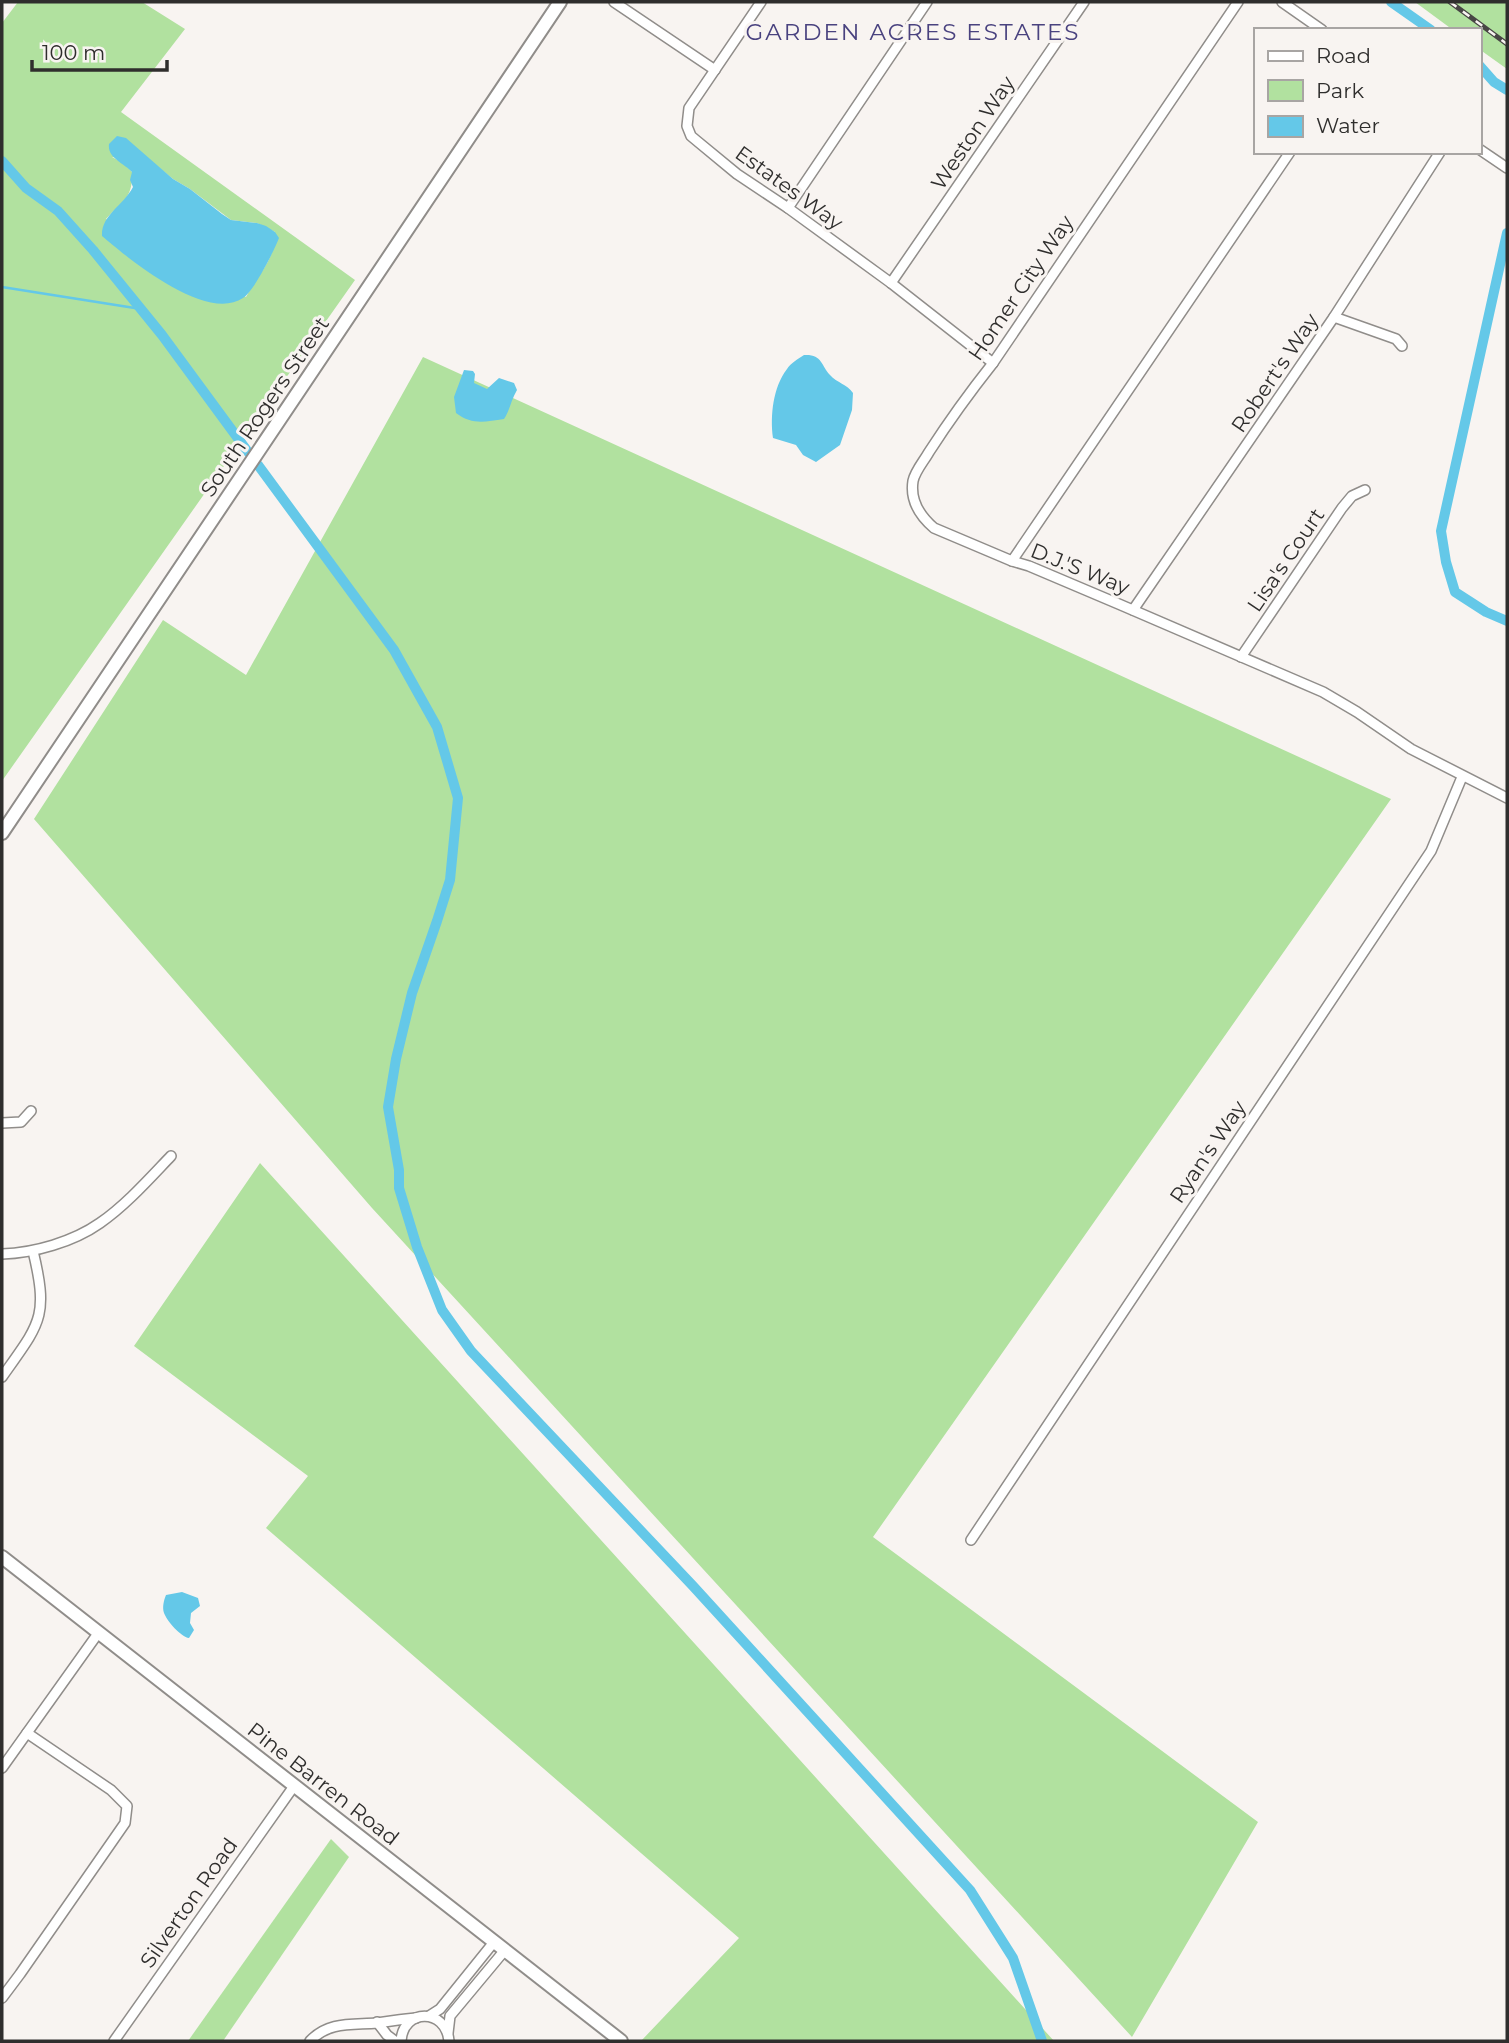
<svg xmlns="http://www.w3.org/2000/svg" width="1509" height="2043" font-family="Montserrat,sans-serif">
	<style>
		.green { fill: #b1e19f; fill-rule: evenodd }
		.water { fill: #64c8e8 }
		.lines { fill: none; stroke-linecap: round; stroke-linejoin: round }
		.stream { stroke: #64c8e8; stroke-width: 2.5 }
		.canal { stroke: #64c8e8; stroke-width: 10 }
		.street-casing { stroke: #908d8a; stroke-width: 12 }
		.secondary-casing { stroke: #908d8a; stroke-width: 16 }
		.street { stroke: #fff; stroke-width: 9 }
		.secondary { stroke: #fff; stroke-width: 12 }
		.rail-casing { stroke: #484645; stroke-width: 5 }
		.rail { stroke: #f8f4f1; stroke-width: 2.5; stroke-dasharray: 8; stroke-linecap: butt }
		.labels { text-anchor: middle; stroke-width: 6; stroke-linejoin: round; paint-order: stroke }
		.street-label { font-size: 21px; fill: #2f2e2d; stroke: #f8f4f1 }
		.neighbourhood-label { font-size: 23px; letter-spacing: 2px; fill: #49427f; stroke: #f8f4f1 }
	</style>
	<rect width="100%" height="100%" fill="#f8f4f1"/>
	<g class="green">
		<path d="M18 2H142L185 29 121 112 355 280 2 781V23ZM112 157 151 161 173 179 190 189 231 220 257 223 275 232C276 259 258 274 246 297L106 219C122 201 133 199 132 172L125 164Z"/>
		<path d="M1415 2H1507V69L1479 49V30H1453Z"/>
		<path d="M423 357 1391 799 873 1537 1258 1822 1132 2037 372 1208 34 819 163 620 246 675Z"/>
		<path d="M260 1163 1054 2041H641L739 1938 266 1528 308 1476 134 1346Z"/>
		<path d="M331 1839 349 1857 223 2041H188Z"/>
	</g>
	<g class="water">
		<path d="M117 136 126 138 173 179 190 189 222 214 231 220 257 223 266 226 275 232 279 238C274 251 254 291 243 298 206 323 129 259 102 236 101 215 123 206 133 187L130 180 132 172C124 163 107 158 109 144Z"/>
		<path d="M804 355C822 354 821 365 830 375 837 383 847 384 853 393L852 410 840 445 816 462 803 455 796 445 773 438C770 416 773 387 787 369 791 363 798 359 804 355Z"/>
		<path d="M464 370 473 371 475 374 474 383 487 389 499 378 514 383 517 390C511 400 510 410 504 419 484 422 472 425 456 413L454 397Z"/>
		<path d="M182 1592 198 1598 200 1606 191 1613 190 1623 194 1630 189 1638C181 1637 167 1621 164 1613 162 1607 164 1600 166 1595Z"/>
	</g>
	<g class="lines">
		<path class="stream" d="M2 287 141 309"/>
		<g class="canal">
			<path d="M1391 2 1431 30"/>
			<path d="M1479 65 1494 82 1507 90"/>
			<path d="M2 161 26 188 58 211 93 250 162 335 248 452"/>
			<path d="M1507 233 1441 531 1446 562 1455 592 1486 612 1507 621"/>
			<path d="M258 465 394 650 437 727 458 798 450 880 437 921 412 993 396 1059 388 1107 399 1170V1188L417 1247 442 1310 471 1351 693 1586 970 1890 1013 1958 1042 2041"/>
		</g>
		<defs>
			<g id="street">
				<path d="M614 2 715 70"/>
				<path d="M761 2 689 108 687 126 691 136 697 141 737 174 788 208 891 283 993 363"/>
				<path d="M1282 2 1322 30"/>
				<path d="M1479 149 1507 168"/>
				<path d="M1290 152 1012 561 1029 566 1121 605 1323 692 1357 712 1411 749 1507 798"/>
				<path d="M788 208 927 2"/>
				<path d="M891 283 1084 2"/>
				<path d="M1334 317 1396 339 1402 346"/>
				<path d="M1012 561 934 528C920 516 910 500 913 481 915 471 924 461 929 452 949 421 970 392 993 363L1238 2"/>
				<path d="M1133 610 1334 317 1440 152"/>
				<path d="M1241 657 1342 508 1352 496 1365 490"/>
				<path d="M2 1123 21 1122 31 1111"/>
				<path d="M2 1254C34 1253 73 1242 100 1223 126 1205 149 1179 171 1156"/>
				<path d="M2 1377C40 1323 49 1318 33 1251"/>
				<path d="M971 1540 1431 851 1462 777"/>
				<path d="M2 1768 99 1632"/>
				<path d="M2 1998 20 1974 125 1823 127 1806 111 1790 27 1733"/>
				<path d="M429 2016 440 2009 494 1942"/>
				<path d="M377 2022 387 2035 395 2041"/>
				<path d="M448 2033 450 2016 505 1950"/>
				<path d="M114 2041 294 1786"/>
				<path d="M310 2041C329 2021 352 2025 377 2023 390 2021 403 2019 416 2018"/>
				<path d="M401 2041C403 2008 446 2008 449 2041"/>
			</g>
			<g id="secondary">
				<path d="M2 833 560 2"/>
				<path d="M2 1557 621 2041"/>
			</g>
		</defs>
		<use href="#street" class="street-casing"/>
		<use href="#secondary" class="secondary-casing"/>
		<use href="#street" class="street"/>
		<use href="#secondary" class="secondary"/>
		<defs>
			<path id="rail" d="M1450 2 1507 44"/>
		</defs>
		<use href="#rail" class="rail-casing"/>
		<use href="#rail" class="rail"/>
	</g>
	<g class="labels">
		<g class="street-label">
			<text transform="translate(973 133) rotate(-56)" y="7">Weston Way</text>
			<text transform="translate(789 188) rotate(36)" y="7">Estates Way</text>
			<text transform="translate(1021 288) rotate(-56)" y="7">Homer City Way</text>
			<text transform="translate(1275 373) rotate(-56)" y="7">Robert's Way</text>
			<text transform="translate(265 407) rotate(-56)" y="7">South Rogers Street</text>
			<text transform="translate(1286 560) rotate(-56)" y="7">Lisa's Court</text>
			<text transform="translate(1080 569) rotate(22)" y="7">D.J.'S Way</text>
			<text transform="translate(1208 1152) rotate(-56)" y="7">Ryan's Way</text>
			<text transform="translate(323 1784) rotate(38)" y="7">Pine Barren Road</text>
			<text transform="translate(189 1903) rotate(-55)" y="7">Silverton Road</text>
		</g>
		<g class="neighbourhood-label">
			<text x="913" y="40">GARDEN ACRES ESTATES</text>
		</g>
	</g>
	<rect width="1509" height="2043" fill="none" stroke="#2f2e2d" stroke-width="7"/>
	<rect x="1254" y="28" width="228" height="126" fill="#f8f4f1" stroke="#a8a5a3" stroke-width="2"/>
	<rect x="1268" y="51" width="35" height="10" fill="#ffffff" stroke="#a8a5a3" stroke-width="2"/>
	<text x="1316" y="63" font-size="21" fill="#2f2e2d">Road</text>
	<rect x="1268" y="80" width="35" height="21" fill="#b1e19f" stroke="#a8a5a3" stroke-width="2"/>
	<text x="1316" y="98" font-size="21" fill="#2f2e2d">Park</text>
	<rect x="1268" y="116" width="35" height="21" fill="#64c8e8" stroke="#a8a5a3" stroke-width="2"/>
	<text x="1316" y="133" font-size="21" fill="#2f2e2d">Water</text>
	<path d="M32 60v10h135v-10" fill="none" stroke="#2f2e2d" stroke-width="3.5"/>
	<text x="42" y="60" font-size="21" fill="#2f2e2d" stroke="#f8f4f1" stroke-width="5" paint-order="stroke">100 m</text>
</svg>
